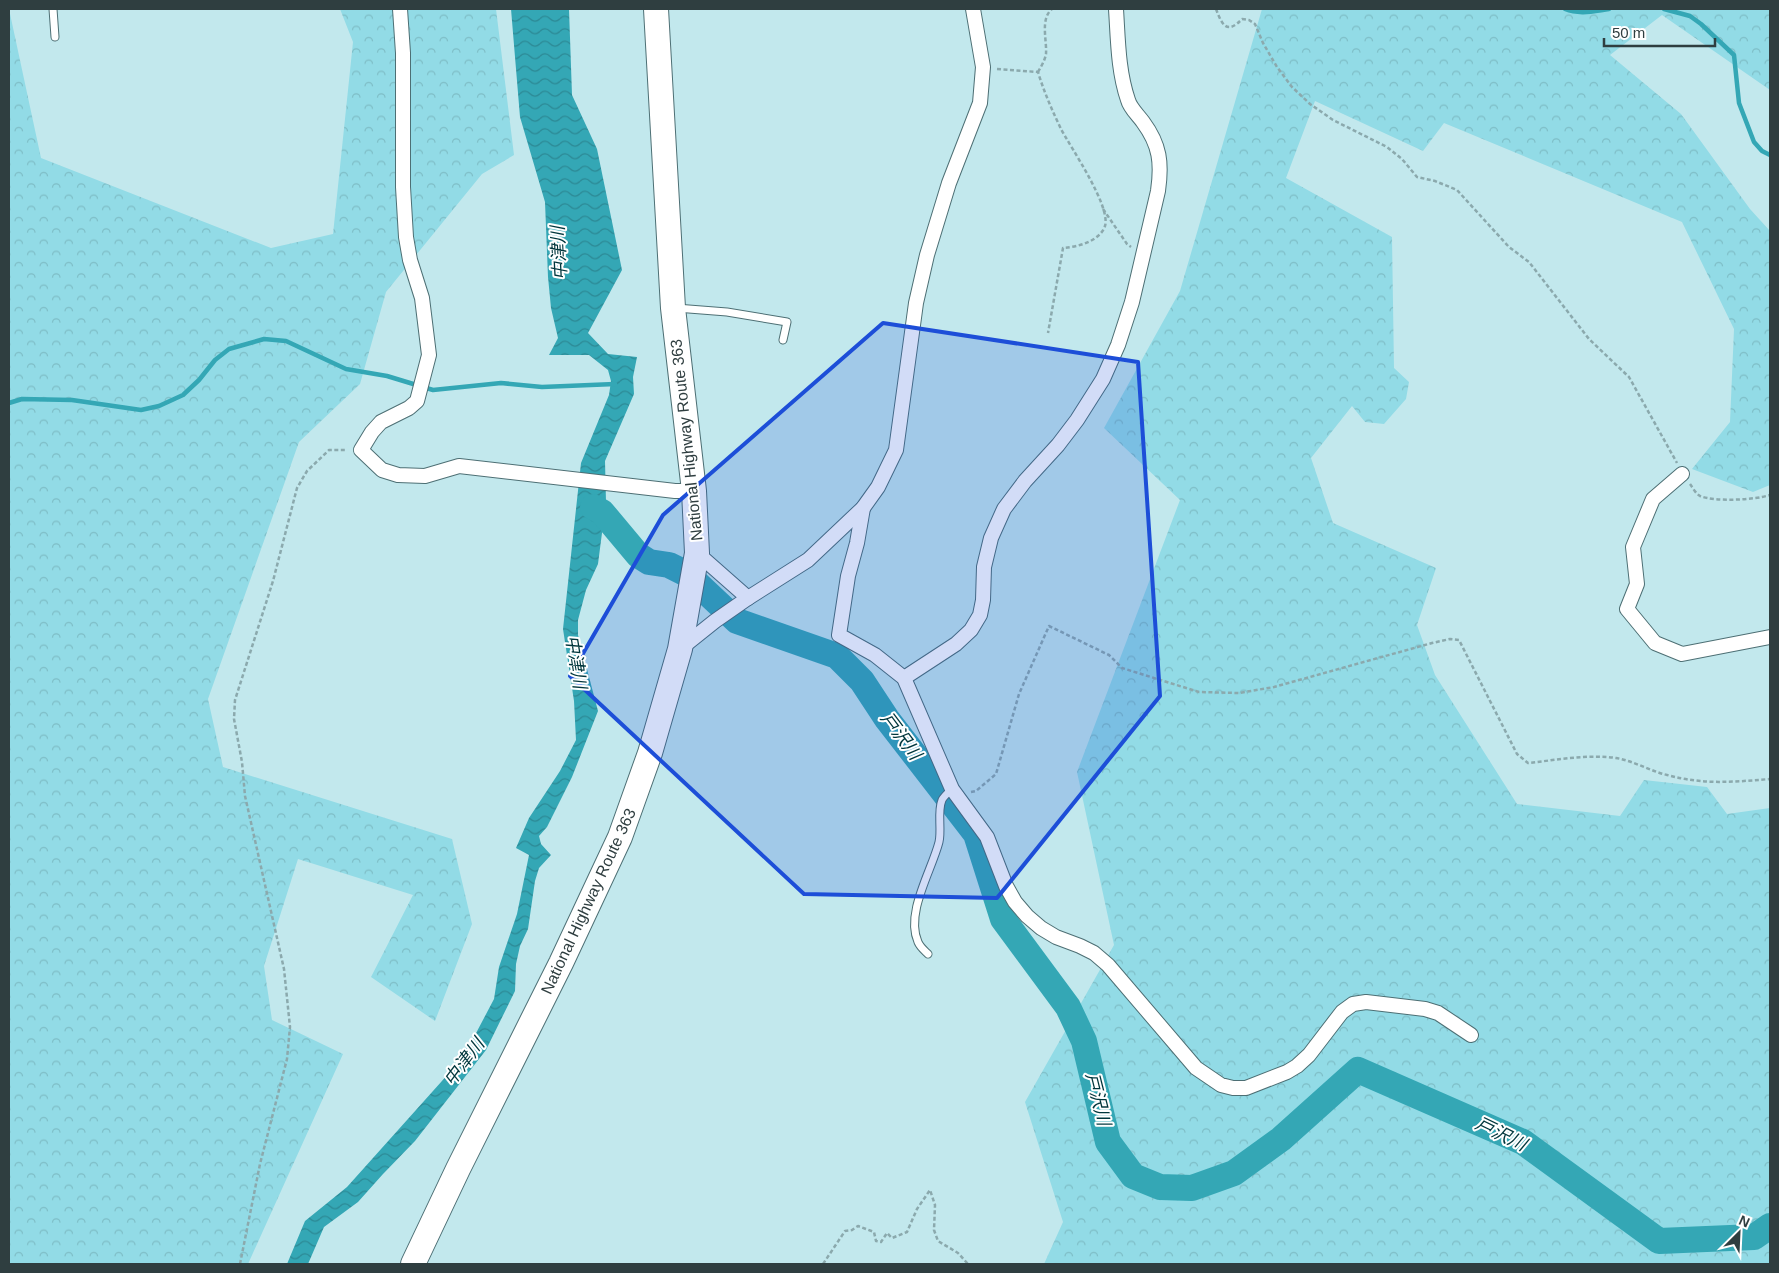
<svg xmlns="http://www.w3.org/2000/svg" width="1779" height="1273" font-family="Helvetica,'Noto Sans JP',sans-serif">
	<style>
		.forest { fill: url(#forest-crowns) }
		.water { fill: url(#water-waves) }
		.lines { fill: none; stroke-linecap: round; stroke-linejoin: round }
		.stream { stroke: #34a7b5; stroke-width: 4.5 }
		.river { stroke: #34a7b5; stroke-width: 26 }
		.service-casing { stroke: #4d6f74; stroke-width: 9 }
		.minor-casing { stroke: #4d6f74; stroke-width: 16 }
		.trunk-casing { stroke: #4d6f74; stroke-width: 26 }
		.path { stroke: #8ba9ad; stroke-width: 2.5; stroke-dasharray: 4 2.5; stroke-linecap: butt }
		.service { stroke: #fff; stroke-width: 7 }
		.minor { stroke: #fff; stroke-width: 14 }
		.trunk { stroke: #fff; stroke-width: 24 }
		.marked { fill: #1d4ed8; fill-opacity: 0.2; stroke: #1d4ed8; stroke-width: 4; stroke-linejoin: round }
		.labels { text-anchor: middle; stroke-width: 4; stroke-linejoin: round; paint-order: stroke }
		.street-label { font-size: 16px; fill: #2f3e40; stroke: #fff }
		.water-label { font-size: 18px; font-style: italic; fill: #00363c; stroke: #fff }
	</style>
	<defs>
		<pattern id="forest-crowns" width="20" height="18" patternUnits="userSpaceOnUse" patternTransform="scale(1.25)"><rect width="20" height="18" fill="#92dbe6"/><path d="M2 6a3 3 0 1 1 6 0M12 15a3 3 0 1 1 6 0" fill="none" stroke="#7ebdc6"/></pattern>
		<pattern id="water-waves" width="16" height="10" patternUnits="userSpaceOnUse" patternTransform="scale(1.25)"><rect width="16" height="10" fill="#34a7b5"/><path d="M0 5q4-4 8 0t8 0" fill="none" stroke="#2c8995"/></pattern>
	</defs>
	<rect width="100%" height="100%" fill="#c2e8ed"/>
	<g class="forest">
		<path d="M9 9 41 158 271 248 333 234 353 42 340 9H496L514 155 482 174 386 292 360 384 299 442 208 699 223 767 452 839 472 924 435 1021 371 977 413 895 298 859 264 966 272 1020 343 1054 248 1264H9Z"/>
		<path d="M1262 9H1770V90L1662 15 1610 55 1681 114 1750 209 1770 231V485L1753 492 1692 469 1730 422 1734 329 1682 222 1444 123 1423 151 1315 101 1286 178 1392 237 1394 368 1409 382 1406 399 1384 424 1365 422 1352 406 1311 458 1333 523 1436 568 1417 625 1435 675 1517 804 1620 816 1644 780 1707 787 1727 814 1770 808V1264H1044L1063 1222 1025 1102 1114 945 1077 772 1180 500 1104 428 1180 291Z"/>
	</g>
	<path class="water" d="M511 9H569L572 95 597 149 622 270 588 333 608 354 637 357 633 377 634 394 605 461 606 502 598 564 586 590 578 620V635L598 711 572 777 547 827 539 836 541 844 551 855 539 868 535 881 528 929 520 946 516 964 515 991 486 1050 415 1141 383 1174 358 1202 324 1227 308 1264H287L305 1221 347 1187 450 1072 474 1037 494 999 499 967 517 914 529 855 516 848 529 818 560 771 576 740 574 701 563 629 581 463 609 395 611 381 608 370 589 355H549L558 338 551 308 548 277 545 202 520 117Z"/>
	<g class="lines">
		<g class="stream">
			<path d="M1565 9C1580 15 1594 11 1609 9"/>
			<path d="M1664 9 1690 16 1701 24 1734 55 1739 103 1754 142 1762 151 1770 155"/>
			<path d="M9 403 22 399 72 400 141 410 159 406 183 395 199 380 215 360 229 349 264 339 286 341 346 369 387 376 433 390 501 383 542 387 615 384"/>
		</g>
		<path class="river" d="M593 507 602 512 638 555 649 562 669 565 687 574 737 621 837 656 862 681 887 719 976 834 1003 919 1068 1007 1084 1041 1108 1142 1133 1176 1160 1187 1192 1188 1234 1173 1281 1139 1358 1070 1523 1142 1659 1241 1754 1237 1770 1226"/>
		<defs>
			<g id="service">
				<path d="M53 9 55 37"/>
				<path d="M676 308 727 312 787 322 783 340"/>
				<path d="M928 954C925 951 920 947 918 942 905 913 932 870 939 842 942 829 937 812 942 800 944 796 949 792 952 789"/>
			</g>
			<g id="minor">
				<path d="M400 9 403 53V187L406 237 410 260 422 298 429 355 417 401 409 408 381 422 372 432 361 450 382 470 398 475 425 476 459 466 675 491H694"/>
				<path d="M1682 474 1653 499 1633 547 1637 584 1627 609 1655 643 1682 654 1770 637"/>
				<path d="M863 508 857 543 848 576 839 635 875 655 904 678 952 789 987 837 1006 886 1015 902 1027 916 1041 928 1056 937 1080 946 1094 953 1108 965 1196 1068 1221 1085 1233 1088H1246L1287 1072 1297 1066 1309 1055 1342 1012 1353 1004 1366 1002 1425 1009 1438 1013 1471 1035"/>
				<path d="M697 553 748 598"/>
				<path d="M680 649 715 621 748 598 808 560 863 508 878 487 896 450 916 303 927 255 949 183 980 103 983 67 973 9"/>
				<path d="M904 678 956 644 971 630 980 615 983 600 984 567 991 538 1004 509 1025 481 1058 445 1077 420 1103 379 1118 345 1132 302 1158 191C1162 163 1160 145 1143 122 1138 115 1130 108 1128 100 1118 71 1118 39 1116 9"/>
			</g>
			<path id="trunk" d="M413 1264 458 1169 561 963 620 837 650 753 680 649 697 553 694 491 673 308 656 9"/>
		</defs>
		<use href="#service" class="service-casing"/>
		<use href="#minor" class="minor-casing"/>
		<use href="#trunk" class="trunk-casing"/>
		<g class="path">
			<path d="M1216 9C1222 25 1227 35 1242 19L1249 20 1255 24 1263 43 1277 67 1292 87 1310 104 1333 120 1387 147 1402 159 1417 177 1435 181 1457 190 1509 247 1529 262 1589 339 1629 377 1677 463"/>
			<path d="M997 69 1038 72C1044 92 1052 110 1061 129 1071 148 1111 206 1105 226 1100 241 1078 247 1063 248L1048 333"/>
			<path d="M1038 72C1041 67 1045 60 1046 54 1047 40 1040 19 1052 9"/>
			<path d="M1103 209 1127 244 1131 247"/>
			<path d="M1690 484C1693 488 1696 494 1700 496 1715 502 1755 500 1770 495"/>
			<path d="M971 792 976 791 996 774 1019 694 1049 626 1109 655 1122 668 1199 692 1239 693 1274 687 1432 643 1450 639 1459 640 1517 754 1528 763C1557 760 1587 754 1616 758 1634 761 1650 771 1667 775 1705 785 1732 782 1770 779"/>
			<path d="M240 1264 260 1164 287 1059 290 1027 284 969 245 796 242 762 234 719 235 700 273 581 297 488 307 471 329 450H347"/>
			<path d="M823 1264 845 1231 852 1230 858 1226 874 1232 876 1241 881 1242 887 1233 892 1238 907 1232 917 1209 930 1190 935 1205 934 1230 938 1241 958 1253 968 1264"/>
		</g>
		<use href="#service" class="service"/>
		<use href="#minor" class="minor"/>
		<use href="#trunk" class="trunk"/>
	</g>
	<path class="marked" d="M883 323 1138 362 1160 696 997 898 804 894 570 676 663 515Z"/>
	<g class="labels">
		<g class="street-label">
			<text transform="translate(686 440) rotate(-96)" y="6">National Highway Route 363</text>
			<text transform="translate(588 901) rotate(-65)" y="6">National Highway Route 363</text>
		</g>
		<g class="water-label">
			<text transform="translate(559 253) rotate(-93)" y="6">中津川</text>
			<text transform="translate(576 662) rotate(81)" y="6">中津川</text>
			<text transform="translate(901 736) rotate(53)" y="6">戸沢川</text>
			<text transform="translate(464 1062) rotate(-53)" y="6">中津川</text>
			<text transform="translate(1098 1099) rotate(76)" y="6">戸沢川</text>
			<text transform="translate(1501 1134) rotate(26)" y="6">戸沢川</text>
		</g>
	</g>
	<rect width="1779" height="1273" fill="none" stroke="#2f3e40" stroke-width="20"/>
	<g transform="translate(1739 1233) rotate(24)" stroke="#ffffff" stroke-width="4" paint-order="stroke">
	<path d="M0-4L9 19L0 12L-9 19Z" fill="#2f3e40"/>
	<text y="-8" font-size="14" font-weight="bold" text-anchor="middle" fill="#2f3e40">N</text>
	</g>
	<path d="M1604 38v8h111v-8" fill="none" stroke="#2f3e40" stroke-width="2.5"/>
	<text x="1612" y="38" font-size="15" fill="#2f3e40" stroke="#ffffff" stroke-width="4" paint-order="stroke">50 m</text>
</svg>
